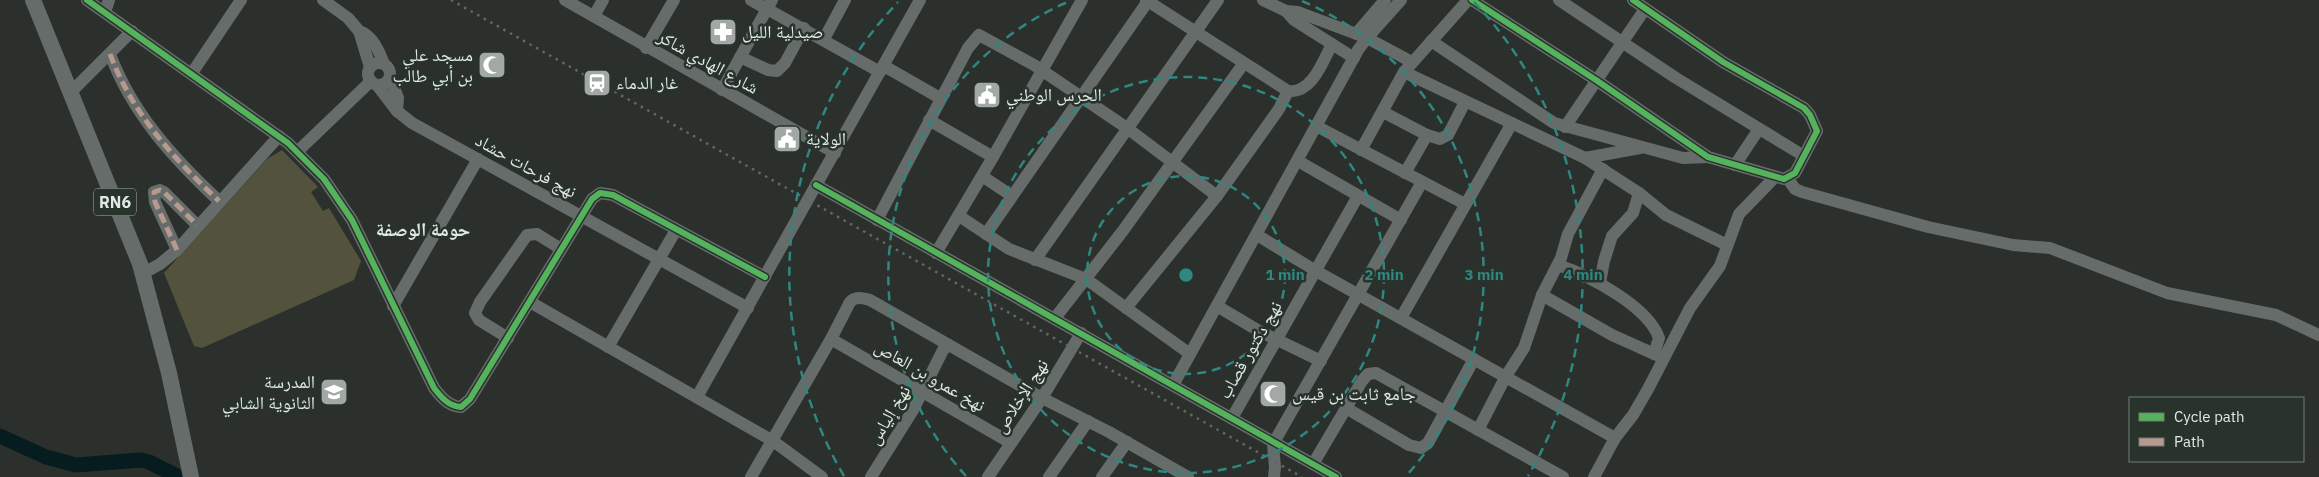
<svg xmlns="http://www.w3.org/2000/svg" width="2319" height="477" font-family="'IBM Plex Sans','Noto Naskh Arabic',sans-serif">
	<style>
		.green { fill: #53533d }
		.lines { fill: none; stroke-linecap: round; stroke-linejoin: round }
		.river { stroke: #061c1e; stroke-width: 15 }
		.minor { stroke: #666c6a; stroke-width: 12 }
		.major { stroke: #656c69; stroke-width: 16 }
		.rail { stroke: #626765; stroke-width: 2.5; stroke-dasharray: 2.5 5; stroke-linecap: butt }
		.quiet { stroke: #b69a8f; stroke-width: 5; stroke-dasharray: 10 5; stroke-linecap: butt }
		.cycleway-casing { stroke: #28332c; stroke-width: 9 }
		.cycleway { stroke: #56b35d; stroke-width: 6 }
		.ring { fill: none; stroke: #2f8780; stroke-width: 2.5; stroke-dasharray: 9 6 }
		.labels { text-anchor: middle; stroke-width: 5; stroke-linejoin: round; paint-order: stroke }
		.shield { fill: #28332c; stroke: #aab2ad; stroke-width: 1 }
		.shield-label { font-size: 16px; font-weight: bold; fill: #e2e9e4 }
		.poi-label { font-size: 18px; fill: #e2e9e4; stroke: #28332c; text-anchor: start }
		.street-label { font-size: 18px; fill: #e2e9e4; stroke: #28332c }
		.neighbourhood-label { font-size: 19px; font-weight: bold; fill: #e2e9e4; stroke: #28332c }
		.centre { fill: #2f8780; stroke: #28332c; stroke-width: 2.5 }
		.ring-label { font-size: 15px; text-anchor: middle; font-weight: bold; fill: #2f8780; stroke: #28332c; stroke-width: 5; stroke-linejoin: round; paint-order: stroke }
	</style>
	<rect width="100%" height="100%" fill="#2b302d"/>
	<path class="green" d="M282 150 318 187 311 192 323 211 329 208 361 261 354 280 202 348 194 346 164 273 267 159Z"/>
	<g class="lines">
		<path class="river" d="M0 436 46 457 76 465 141 460 149 462 179 477"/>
		<g class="minor">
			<path d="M87 0 288 143 324 179 352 220 434 388C441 397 448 406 461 407L470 399 592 199 600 193 613 195 765 277"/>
			<path d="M323 0 348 18 359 31 370 67"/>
			<path d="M565 0 835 153"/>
			<path d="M751 0 880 72"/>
			<path d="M1146 0 1288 91C1312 94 1323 61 1332 44"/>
			<path d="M1263 0 1286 11 1298 12 1367 38 1412 62"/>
			<path d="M1472 0 1596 80 1708 157 1784 179 1795 173 1817 131 1810 115 1804 108 1723 62 1633 0"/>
			<path d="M1559 0 1676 78 1804 156"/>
			<path d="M1286 11 1294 20 1354 58"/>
			<path d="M105 12 109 0"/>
			<path d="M594 16 603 0"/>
			<path d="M359 31C373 36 379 51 384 64"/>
			<path d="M1356 34 1385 0"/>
			<path d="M824 39 845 0"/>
			<path d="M1431 41 1554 123 1683 158 1708 157"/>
			<path d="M646 48 674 0"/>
			<path d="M110 54C132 113 173 158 219 201"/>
			<path d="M740 57 768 70 777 71 785 63 804 28"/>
			<circle cx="379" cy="74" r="11"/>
			<path d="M884 66 940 98"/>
			<path d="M1404 72 1585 158 1639 193 1666 215 1727 245"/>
			<path d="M192 73 241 0"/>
			<path d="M390 77 398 98 397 111"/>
			<path d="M377 85 397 111 412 123 748 308"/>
			<path d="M722 90 772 0"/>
			<path d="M70 93 132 31"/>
			<path d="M1383 112 1427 135 1440 139 1448 135 1465 102"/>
			<path d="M929 120 993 157"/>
			<path d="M1318 127 1465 204"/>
			<path d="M1565 127 1645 9"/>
			<path d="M1361 150 1404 72 1468 0"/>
			<path d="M298 151 371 81"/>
			<path d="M1585 158 1640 148"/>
			<path d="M1298 161 1401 220"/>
			<path d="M1735 165 1759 129"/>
			<path d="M1405 173 1427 135"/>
			<path d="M982 176 1012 196"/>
			<path d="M1788 179 1795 189 1802 192 1928 227 2013 245 2050 248 2167 293 2276 315 2319 335"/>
			<path d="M816 185 1336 477"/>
			<path d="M959 216 1009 249 1086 279 1190 354"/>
			<path d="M877 220 968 48 979 35 1034 65 1127 128 1217 196"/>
			<path d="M986 234 1148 1"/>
			<path d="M1257 235 1316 271 1615 438"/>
			<path d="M177 250 155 202 154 192 160 190 164 192 197 225"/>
			<path d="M936 253 993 157 1082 0"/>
			<path d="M1035 260 1218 0"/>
			<path d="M1558 265C1588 275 1648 306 1659 338L1654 354"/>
			<path d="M142 274 160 264 177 250 279 136"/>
			<path d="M1600 283 1604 261 1612 236 1633 213 1639 193"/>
			<path d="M1542 295 1612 335 1661 357"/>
			<path d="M530 302 773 441 822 477"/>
			<path d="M393 306 478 159"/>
			<path d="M1217 306 1259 331 1321 361"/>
			<path d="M1126 308 1217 196 1279 109 1288 91"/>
			<path d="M1055 318 1122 232 1244 63"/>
			<path d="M1401 318 1512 123"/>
			<path d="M508 338 479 320 475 313 480 302 527 235 537 234 561 249"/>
			<path d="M831 339 1011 443"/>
			<path d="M608 347 676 230"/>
			<path d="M1173 385 1358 50 1367 38 1401 0"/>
			<path d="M697 397 920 0"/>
			<path d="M1346 408 1409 445 1421 448 1428 443 1474 359"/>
			<path d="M1232 418 1358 196"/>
			<path d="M1478 430 1506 376 1524 348 1542 295 1561 258 1568 234 1603 169"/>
			<path d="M1313 464 1362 381 1368 374 1376 373 1563 477"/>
			<path d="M751 477 831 339 850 302C856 296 862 298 870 300L1042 398 1109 432 1188 477"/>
			<path d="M871 477 913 410 943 350 949 345"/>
			<path d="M988 477 1042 398 1081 333"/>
			<path d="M1049 477 1088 421"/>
			<path d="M1102 477 1127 442"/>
			<path d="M1274 477 1275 467 1273 444 1422 182"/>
			<path d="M1594 477 1615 438 1633 415 1648 389 1690 308 1720 266 1739 214 1775 177"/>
		</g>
		<path class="major" d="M33 0 140 264 169 373 191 477"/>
		<path class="rail" d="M451 0 1302 477"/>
		<g class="quiet">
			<path d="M110 54C132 113 173 158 219 201"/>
			<path d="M177 250 155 202 154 192 160 190 164 192 197 225"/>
		</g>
		<defs>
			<g id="cycleway">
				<path d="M87 0 288 143 324 179 352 220 434 388C441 397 448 406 461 407L470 399 592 199 600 193 613 195 765 277"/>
				<path d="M1472 0 1596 80 1708 157 1784 179 1795 173 1817 131 1810 115 1804 108 1723 62 1633 0"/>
				<path d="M816 185 1336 477"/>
			</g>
		</defs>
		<use href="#cycleway" class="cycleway-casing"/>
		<use href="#cycleway" class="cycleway"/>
	</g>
	<g class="ring">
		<circle cx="1186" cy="275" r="99"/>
		<circle cx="1186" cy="275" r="198"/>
		<path d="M966 476A298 298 0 0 1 1070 1M1302 1A298 298 0 0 1 1406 476"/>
		<path d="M844 476A397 397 0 0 1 898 2M1474 2A397 397 0 0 1 1528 476"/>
	</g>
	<defs>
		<symbol id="pharmacy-square" viewBox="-11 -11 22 22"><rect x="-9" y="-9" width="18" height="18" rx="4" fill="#a2a8a4" stroke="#28332c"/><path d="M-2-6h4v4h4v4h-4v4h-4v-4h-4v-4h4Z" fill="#fff"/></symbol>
		<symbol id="mosque-square" viewBox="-11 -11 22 22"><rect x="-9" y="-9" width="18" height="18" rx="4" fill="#a2a8a4" stroke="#28332c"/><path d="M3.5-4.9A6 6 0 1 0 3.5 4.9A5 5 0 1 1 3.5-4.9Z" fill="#fff"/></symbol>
		<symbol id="station-square" viewBox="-11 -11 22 22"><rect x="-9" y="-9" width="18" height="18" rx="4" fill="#a2a8a4" stroke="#28332c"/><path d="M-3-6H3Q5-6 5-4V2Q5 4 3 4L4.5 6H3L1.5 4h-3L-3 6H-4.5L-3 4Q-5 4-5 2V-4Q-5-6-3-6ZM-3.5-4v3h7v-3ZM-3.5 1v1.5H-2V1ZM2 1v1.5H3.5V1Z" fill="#fff"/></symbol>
		<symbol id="civic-square" viewBox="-11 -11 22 22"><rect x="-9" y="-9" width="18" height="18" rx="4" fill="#a2a8a4" stroke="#28332c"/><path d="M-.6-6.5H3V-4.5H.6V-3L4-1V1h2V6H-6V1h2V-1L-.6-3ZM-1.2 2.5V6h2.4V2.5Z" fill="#fff"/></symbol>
		<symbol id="school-square" viewBox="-11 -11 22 22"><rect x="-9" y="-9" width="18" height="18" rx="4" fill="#a2a8a4" stroke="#28332c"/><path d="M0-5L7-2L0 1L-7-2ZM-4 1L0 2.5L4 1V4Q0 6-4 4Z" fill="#fff"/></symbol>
	</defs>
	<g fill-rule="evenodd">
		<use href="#pharmacy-square" x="707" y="16" width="32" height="32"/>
		<use href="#mosque-square" x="476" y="49" width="32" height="32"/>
		<use href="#station-square" x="581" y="67" width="32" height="32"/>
		<use href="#civic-square" x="971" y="79" width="32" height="32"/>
		<use href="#civic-square" x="771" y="123" width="32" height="32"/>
		<use href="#school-square" x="318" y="376" width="32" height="32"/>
		<use href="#mosque-square" x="1257" y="378" width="32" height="32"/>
	</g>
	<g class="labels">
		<rect class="shield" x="94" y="188.5" width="42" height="27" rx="4"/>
		<g class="shield-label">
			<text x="115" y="208">RN6</text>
		</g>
		<g class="poi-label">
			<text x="742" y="38">صيدلية الليل</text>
			<text x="473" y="61" text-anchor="end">مسجد علي<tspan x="473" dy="21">بن أبي طالب</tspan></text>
			<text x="616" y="89">غار الدماء</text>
			<text x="1006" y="101">الحرس الوطني</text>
			<text x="806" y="145">الولاية</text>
			<text x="315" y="388" text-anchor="end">المدرسة<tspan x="315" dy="21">الثانوية الشابي</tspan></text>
			<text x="1292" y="400">جامع ثابت بن قیس</text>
		</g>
		<g class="street-label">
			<text transform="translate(708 62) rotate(29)" y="6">شارع الهادي شاكر</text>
			<text transform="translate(526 166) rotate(29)" y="6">نهج فرحات حشاد</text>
			<text transform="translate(1250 350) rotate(-60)" y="6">نهج دكتور قصاب</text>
			<text transform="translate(930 376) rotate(30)" y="6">نهخ عمرو بن العاص</text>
			<text transform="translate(1021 396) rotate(-57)" y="6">نهج الإخلاص</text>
			<text transform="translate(889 415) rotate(-59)" y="6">نهخ إلياس</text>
		</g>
		<g class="neighbourhood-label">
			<text x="423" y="236">حومة الوصفة</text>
		</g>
	</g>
	<circle cx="1186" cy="275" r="8" class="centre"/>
	<g class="ring-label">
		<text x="1285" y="280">1 min</text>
		<text x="1384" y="280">2 min</text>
		<text x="1484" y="280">3 min</text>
		<text x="1583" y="280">4 min</text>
	</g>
	<rect x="2129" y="397" width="175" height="65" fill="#28332c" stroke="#727c76"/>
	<rect x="2139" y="413" width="25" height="8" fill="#56b35d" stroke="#727c76"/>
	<text x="2174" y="422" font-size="15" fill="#e2e9e4">Cycle path</text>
	<rect x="2139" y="438" width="25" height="8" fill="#b69a8f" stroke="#727c76"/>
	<text x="2174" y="447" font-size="15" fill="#e2e9e4">Path</text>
</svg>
